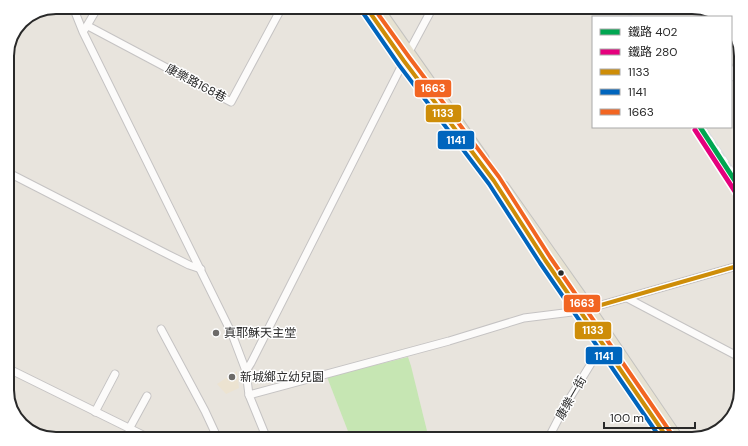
<svg xmlns="http://www.w3.org/2000/svg" width="748" height="446" font-family="'DM Sans','Noto Sans TC',sans-serif">
	<style>
		.education { fill: #ece3d1 }
		.green { fill: #c6e6b3 }
		.lines { fill: none; stroke-linecap: round; stroke-linejoin: round }
		.minor-casing { stroke: #c5c3c3; stroke-width: 9 }
		.major-casing { stroke: #c4c3c0; stroke-width: 11 }
		.minor { stroke: #fcfbfa; stroke-width: 7 }
		.major { stroke: #e7e2d1; stroke-width: 9 }
		.rail-casing { stroke: #dcdcde; stroke-width: 3.5 }
		.rail { stroke: #fff; stroke-width: 2; stroke-dasharray: 6; stroke-linecap: butt }
		.bus-1-casing { stroke: #fff; stroke-width: 7 }
		.bus-2-casing { stroke: #fff; stroke-width: 7 }
		.bus-3-casing { stroke: #fff; stroke-width: 7 }
		.bus-1 { stroke: #ce8d08; stroke-width: 4 }
		.bus-2 { stroke: #0065bd; stroke-width: 4 }
		.bus-3 { stroke: #f26522; stroke-width: 4 }
		.rail-1-casing { stroke: #fff; stroke-width: 8 }
		.rail-2-casing { stroke: #fff; stroke-width: 8 }
		.rail-1 { stroke: #00a651; stroke-width: 5 }
		.rail-2 { stroke: #e5007d; stroke-width: 5 }
		.bus-dot { fill: #292929; stroke: #fff; stroke-width: 1.5 }
		.poi-dot { fill: #6c6a68; stroke: #fff; stroke-width: 1.5 }
		.labels { text-anchor: middle; stroke-width: 3; stroke-linejoin: round; paint-order: stroke }
		.street-label { font-size: 12px; fill: #292929; stroke: #fff }
		.poi-label { font-size: 12px; fill: #292929; stroke: #fff; text-anchor: start }
		.rim { fill: none; stroke: #292929; stroke-width: 2 }
		.line-badge { stroke: #fff; stroke-width: 1.5 }
		.badge-label { font-size: 11px; text-anchor: middle; font-weight: bold; fill: #fff }
	</style>
	<rect width="100%" height="100%" fill="#e8e4dd"/>
	<path class="education" d="M237 371 239 388 226 394 217 384Z"/>
	<path class="green" d="M408 357 411 366 429 439H351L327 377Z"/>
	<g class="lines">
		<defs>
			<g id="minor">
				<path d="M63 7 74 11"/>
				<path d="M73 7 83 32 232 334 246 371 249 395 267 439"/>
				<path d="M88 26 231 102 282 7"/>
				<path d="M85 29 98 7"/>
				<path d="M731 77 741 57"/>
				<path d="M7 172 167 254 189 265 201 269"/>
				<path d="M627 298 741 358"/>
				<path d="M161 329 205 411 218 439"/>
				<path d="M7 368 151 439"/>
				<path d="M246 371 251 363 404 61 433 7"/>
				<path d="M249 395 449 341 524 318 580 311 741 265"/>
				<path d="M95 412 115 374"/>
				<path d="M129 429 147 396"/>
				<path d="M548 439 565 406 603 344 611 339"/>
			</g>
			<g id="major">
				<path d="M366 7 404 61 494 181 545 260 668 439"/>
				<path d="M378 7 484 158"/>
				<path d="M504 186 590 308 679 439"/>
			</g>
		</defs>
		<use href="#minor" class="minor-casing"/>
		<use href="#major" class="major-casing"/>
		<use href="#minor" class="minor"/>
		<use href="#major" class="major"/>
		<defs>
			<g id="rail">
				<path d="M624 7 631 17"/>
				<path d="M704 127 741 182"/>
			</g>
		</defs>
		<use href="#rail" class="rail-casing"/>
		<use href="#rail" class="rail"/>
		<defs>
			<g id="bus-1">
				<path d="M366 7 404 61 494 181 545 260 668 439"/>
				<path d="M580 311 741 265"/>
			</g>
			<path id="bus-2" d="M361 10 399 65 489 184 540 263 661 439"/>
			<path id="bus-3" d="M373 7 409 57 499 177 550 257 673 436"/>
		</defs>
		<use href="#bus-1" class="bus-1-casing"/>
		<use href="#bus-2" class="bus-2-casing"/>
		<use href="#bus-3" class="bus-3-casing"/>
		<use href="#bus-1" class="bus-1"/>
		<use href="#bus-2" class="bus-2"/>
		<use href="#bus-3" class="bus-3"/>
		<defs>
			<path id="rail-1" d="M700 127 741 190"/>
			<path id="rail-2" d="M695 130 736 193"/>
		</defs>
		<use href="#rail-1" class="rail-1-casing"/>
		<use href="#rail-2" class="rail-2-casing"/>
		<use href="#rail-1" class="rail-1"/>
		<use href="#rail-2" class="rail-2"/>
	</g>
	<circle class="bus-dot" cx="561" cy="273" r="3.5"/>
	<g class="poi-dot">
		<circle cx="216" cy="333" r="4"/>
		<circle cx="232" cy="377" r="4"/>
	</g>
	<g class="labels">
		<g class="street-label">
			<text transform="translate(196 83) rotate(28)" y="4">康樂路168巷</text>
			<text transform="translate(571 398) rotate(-60)" y="4">康樂一街</text>
		</g>
		<g class="poi-label">
			<text x="224" y="337">真耶穌天主堂</text>
			<text x="240" y="381">新城鄉立幼兒園</text>
		</g>
	</g>
	<path d="M0 0H748V446H0ZM56 14H692A42 42 0 0 1 734 56V390A42 42 0 0 1 692 432H56A42 42 0 0 1 14 390V56A42 42 0 0 1 56 14Z" fill="#fff" fill-rule="evenodd"/>
	<path class="rim" d="M56 14H692A42 42 0 0 1 734 56V390A42 42 0 0 1 692 432H56A42 42 0 0 1 14 390V56A42 42 0 0 1 56 14Z"/>
	<g class="line-badge">
		<rect x="414" y="79" width="38" height="19" rx="4" fill="#f26522"/>
		<rect x="425" y="104" width="37" height="19" rx="4" fill="#ce8d08"/>
		<rect x="437" y="130" width="38" height="20" rx="4" fill="#0065bd"/>
		<rect x="563" y="294" width="38" height="19" rx="4" fill="#f26522"/>
		<rect x="574" y="321" width="38" height="19" rx="4" fill="#ce8d08"/>
		<rect x="585" y="346" width="38" height="19" rx="4" fill="#0065bd"/>
	</g>
	<g class="badge-label">
		<text x="433" y="92">1663</text>
		<text x="443" y="117">1133</text>
		<text x="456" y="144">1141</text>
		<text x="582" y="307">1663</text>
		<text x="593" y="334">1133</text>
		<text x="604" y="360">1141</text>
	</g>
	<rect x="592" y="16" width="140" height="112" fill="#ffffff" stroke="#a9a9a9"/>
	<rect x="600" y="29" width="20" height="6" fill="#00a651" stroke="#a9a9a9"/>
	<text x="628" y="36" font-size="12" fill="#292929">鐵路 402</text>
	<rect x="600" y="49" width="20" height="6" fill="#e5007d" stroke="#a9a9a9"/>
	<text x="628" y="56" font-size="12" fill="#292929">鐵路 280</text>
	<rect x="600" y="69" width="20" height="6" fill="#ce8d08" stroke="#a9a9a9"/>
	<text x="628" y="76" font-size="12" fill="#292929">1133</text>
	<rect x="600" y="89" width="20" height="6" fill="#0065bd" stroke="#a9a9a9"/>
	<text x="628" y="96" font-size="12" fill="#292929">1141</text>
	<rect x="600" y="109" width="20" height="6" fill="#f26522" stroke="#a9a9a9"/>
	<text x="628" y="116" font-size="12" fill="#292929">1663</text>
	<path d="M604 422v6h91v-6" fill="none" stroke="#292929" stroke-width="2"/>
	<text x="610" y="422" font-size="12" fill="#292929" stroke="#ffffff" stroke-width="3" paint-order="stroke">100 m</text>
</svg>
